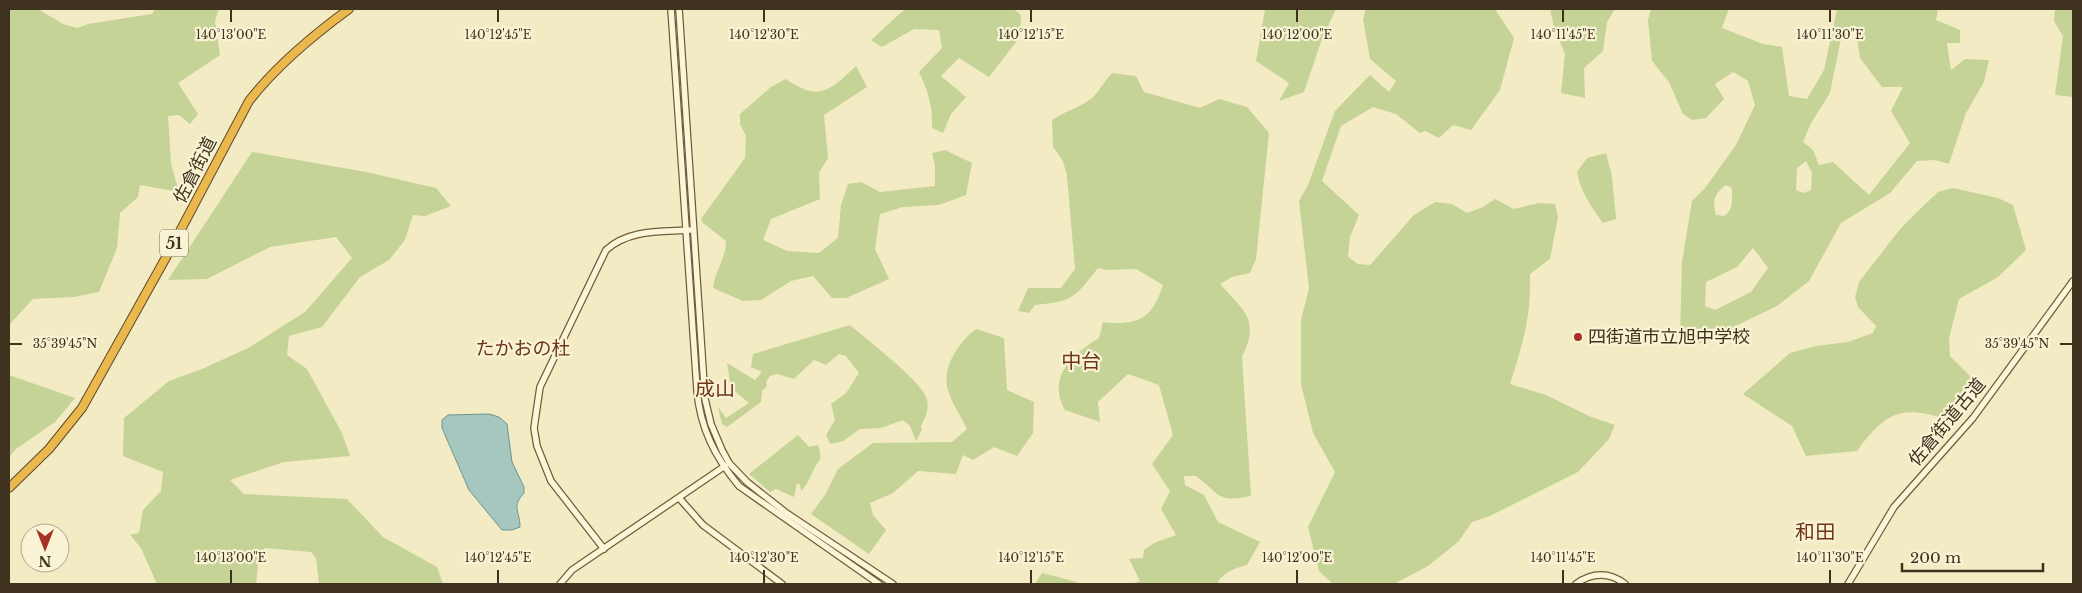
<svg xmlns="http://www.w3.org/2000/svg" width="2082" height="593" font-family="'Libre Baskerville','Noto Sans JP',serif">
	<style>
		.green { fill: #c5d397; fill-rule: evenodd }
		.water { fill: #a6c6c0; stroke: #6c9590 }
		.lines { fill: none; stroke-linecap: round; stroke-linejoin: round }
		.secondary-casing { stroke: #725d3b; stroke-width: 8 }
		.highway-casing { stroke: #5e492c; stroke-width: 10 }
		.secondary { stroke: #fcf6d9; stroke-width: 5.5 }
		.highway { stroke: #eab84d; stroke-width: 8 }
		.ticks { fill: none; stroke: #3f321e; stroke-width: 2 }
		.poi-dot { fill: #a63021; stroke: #f9f3d5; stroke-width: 2 }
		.labels { text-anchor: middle; stroke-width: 4.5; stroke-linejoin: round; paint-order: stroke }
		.shield { fill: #f9f3d5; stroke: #776c55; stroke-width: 1 }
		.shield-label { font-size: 16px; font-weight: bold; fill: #3f321e }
		.street-label { font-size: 18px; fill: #3f321e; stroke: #f9f3d5 }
		.poi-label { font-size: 18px; fill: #3f321e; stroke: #f9f3d5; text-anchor: start }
		.neighbourhood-label { font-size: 19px; fill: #703518; stroke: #f9f3d5 }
		.quarter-label { font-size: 20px; fill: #703518; stroke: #f9f3d5 }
		.ticks-label { font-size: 12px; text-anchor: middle; fill: #3f321e; stroke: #f9f3d5; stroke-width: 4.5; stroke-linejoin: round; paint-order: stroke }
	</style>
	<rect width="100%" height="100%" fill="#f3ebc4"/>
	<g class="green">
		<path d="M9 9H38L63 24 77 28 88 24 152 14 155 9H219L215 21 220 55 178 83 198 114 190 124 179 115 168 116 171 163 179 192 140 185 138 197 120 213 117 248 99 292 74 297 33 299 9 325Z"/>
		<path d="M905 9H1014L1021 15 1020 37 989 77 959 58 941 76 966 97 951 114 943 133 932 128C933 107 928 91 919 72L942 48 939 30 914 29 882 47 871 40Z"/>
		<path d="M1265 9H1336L1322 39 1304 92 1279 101 1289 83 1256 61Z"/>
		<path d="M1366 9H1495L1514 38 1500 90 1471 130 1453 125 1439 138 1425 131 1420 133 1396 114 1373 107 1341 126 1322 181 1359 215 1350 237 1348 257 1358 264 1370 265 1414 215 1435 202 1452 204 1467 213 1483 207 1495 199 1514 209 1539 203 1555 204 1558 217 1550 259 1530 274C1531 318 1523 343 1510 384L1546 395 1589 416 1615 425 1609 439 1578 472 1490 516 1472 522 1458 542 1428 566 1394 584H1333L1319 571 1308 527 1335 472 1313 433 1301 384V320L1309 288 1299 201 1308 185 1335 111 1370 75 1389 92 1396 81 1370 59 1363 19Z"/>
		<path d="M1550 9H1615L1607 22 1603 51 1584 68 1585 98 1561 93 1565 54 1554 28Z"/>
		<path d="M1651 9H1729L1722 28 1763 44 1782 47 1789 96 1807 99 1824 70 1837 9H1938L1936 20 1960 30V43H1947L1951 70 1965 59 1989 60 1984 82 1966 113 1949 164 1935 160 1917 161 1890 193 1841 223 1809 281 1777 306 1700 343 1680 336 1682 262 1692 201 1705 188 1736 145 1755 105 1748 81 1733 72 1715 84 1724 99 1706 118 1692 120 1683 114 1669 82 1652 61 1648 20ZM1855 25 1860 58 1882 87H1903L1891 111 1910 143 1869 195 1833 162 1819 165 1813 150 1803 142 1811 123 1830 93 1842 33ZM1806 161 1812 173 1811 190 1803 193 1796 190 1797 168ZM1726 185 1732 188C1732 199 1734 210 1724 216L1716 215C1712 201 1714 194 1726 185ZM1753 248 1768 268 1751 292 1715 310 1705 306 1706 282 1737 267Z"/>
		<path d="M2055 9H2073V97L2055 95 2063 36 2054 21Z"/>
		<path d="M856 66 867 87 824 115 828 158 819 173 820 199 771 219 763 240 787 251 819 253 838 238 841 205 848 184 861 182 880 192 935 186V166L932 153 945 150 972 163 966 195 939 205 903 207 880 214 875 249 889 279 846 298H832L813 276 791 281 761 300 743 301 713 288C715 271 726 258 726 241L703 223 701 219 745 158 746 136 740 124V114L771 87 786 79C818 102 830 91 856 66Z"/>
		<path d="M1112 73 1136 76 1144 92 1200 108 1219 99 1247 107 1269 133 1256 259 1250 273 1232 277 1220 284C1243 310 1261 320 1242 356L1251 496C1217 503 1221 495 1196 476H1184L1185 485 1204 495 1218 522 1260 542 1247 565C1236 568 1222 572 1217 584H1131L1140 581 1129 559 1143 558 1144 550 1154 543 1176 535 1161 509 1170 491 1152 464 1173 435 1159 385 1128 374 1098 402 1100 422 1065 410C1046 377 1073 354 1099 338L1103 322C1138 326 1152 319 1163 285L1136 269 1107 270 1098 268C1074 298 1074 301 1035 305L1029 313 1018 311 1028 288H1061L1075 269 1067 176 1063 161 1053 147 1052 120C1065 111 1079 108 1092 98 1099 92 1104 81 1112 73Z"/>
		<path d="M252 152 366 172 436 188 451 206 425 216 413 215 405 240 389 260 360 277 322 327 289 336 287 355 307 369 342 433 350 456 284 462 230 480 244 494 347 499 383 537 437 567 443 584H319L316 558 311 552 265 548 259 556 256 584H157L141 548 130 535 139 533 143 510 161 491 163 472 123 456 124 418 169 381 202 369 248 348 305 312 352 258 336 237 270 247 207 279 168 280Z"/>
		<path d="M1606 153 1612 176 1616 219 1603 223C1592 208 1580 191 1577 172L1587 158Z"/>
		<path d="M1953 188 1998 198 2013 205 2026 250 1998 277 1959 299 1949 338 1950 356 1973 379 1945 419C1900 404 1884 414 1857 451L1806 456 1792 426 1743 394 1790 353 1816 346 1848 342 1873 333 1876 326 1858 307 1855 297 1859 282 1901 228 1920 209 1938 192Z"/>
		<path d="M850 325C865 338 921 381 926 397 930 408 926 416 921 426L922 430 916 441 910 426 903 420 881 428 860 429 843 441 830 444 826 435 835 420 831 404 846 393 859 373 846 356 839 354 826 365 814 360 794 379 777 374 770 376 766 382 767 386 762 391 761 402 727 427 722 424 718 407 726 418 749 403 731 388 727 363 755 380 762 372 751 367 753 354Z"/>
		<path d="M976 329 1004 338 1007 390 1034 402 1033 433 1017 456 994 447 973 460 963 455 956 474 918 471 893 493 870 503 873 515 886 530 869 554 811 514 825 495 838 469 873 443 952 442 967 429C961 416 952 404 948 390 941 368 959 342 976 329Z"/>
		<path d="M9 375 75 398 55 422 16 449 9 457Z"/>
		<path d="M798 435 809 447 818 445C823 462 819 458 813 471 809 479 808 484 801 491L800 485 797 483 794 497 776 489 770 492 749 474Z"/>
		<path d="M1042 573 1077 582 1076 584H1035Z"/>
	</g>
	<path class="water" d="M489 414 499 417 507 424 512 462 524 487V493C511 507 520 511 520 527L512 530H502L469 490 442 428V420L448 415Z"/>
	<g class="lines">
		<defs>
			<g id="secondary">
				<path d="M671 9 697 390C700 428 715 457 739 486L879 584"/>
				<path d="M679 9 705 399 711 424 722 450 729 463 747 482 785 512 893 584"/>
				<path d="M680 499 703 525 782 584"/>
				<path d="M604 549 551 481 537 446 534 428 540 387 606 250C629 229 661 232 690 230"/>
				<path d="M560 584 572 570 725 466"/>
				<path d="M1576 584C1592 572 1610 572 1625 584"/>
				<path d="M1848 584 1894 507 1973 418 2073 281"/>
			</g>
			<path id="highway" d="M9 488 49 449 82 408 169 252 249 101C277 65 312 36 349 9"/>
		</defs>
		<use href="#secondary" class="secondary-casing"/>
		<use href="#highway" class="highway-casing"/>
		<use href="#secondary" class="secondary"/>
		<use href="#highway" class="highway"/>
	</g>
	<path class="ticks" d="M231 10V22M498 10V22M764 10V22M1031 10V22M1297 10V22M1563 10V22M1830 10V22M10 344H22M2060 344H2072M231 570V583M498 570V583M764 570V583M1031 570V583M1297 570V583M1563 570V583M1830 570V583"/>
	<circle class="poi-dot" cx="1578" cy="337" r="5"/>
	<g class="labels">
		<rect class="shield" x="160" y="229.5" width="28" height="27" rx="4"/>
		<g class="shield-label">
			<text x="174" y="249">51</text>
		</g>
		<g class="street-label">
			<text transform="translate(195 170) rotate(-63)" y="6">佐倉街道</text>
			<text transform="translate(1947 422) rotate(-50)" y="6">佐倉街道古道</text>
		</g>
		<g class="poi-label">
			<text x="1588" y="343">四街道市立旭中学校</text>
		</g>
		<g class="neighbourhood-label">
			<text x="523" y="355">たかおの杜</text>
		</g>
		<g class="quarter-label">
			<text x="1081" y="368">中台</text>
			<text x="715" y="396">成山</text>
			<text x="1815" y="539">和田</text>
		</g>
	</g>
	<g class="ticks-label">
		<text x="231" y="39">140°13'00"E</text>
		<text x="498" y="39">140°12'45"E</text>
		<text x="764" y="39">140°12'30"E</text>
		<text x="1031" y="39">140°12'15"E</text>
		<text x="1297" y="39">140°12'00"E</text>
		<text x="1563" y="39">140°11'45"E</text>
		<text x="1830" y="39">140°11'30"E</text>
		<text x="2017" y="348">35°39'45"N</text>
		<text x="65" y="348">35°39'45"N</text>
		<text x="231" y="562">140°13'00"E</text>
		<text x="498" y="562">140°12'45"E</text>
		<text x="764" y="562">140°12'30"E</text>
		<text x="1031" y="562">140°12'15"E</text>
		<text x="1297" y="562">140°12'00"E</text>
		<text x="1563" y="562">140°11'45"E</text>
		<text x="1830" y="562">140°11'30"E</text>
	</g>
	<rect width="2082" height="593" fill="none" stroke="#3f321e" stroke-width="20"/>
	<g transform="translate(45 548) rotate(180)"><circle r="24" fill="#f9f3d5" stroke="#afa68c"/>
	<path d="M0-4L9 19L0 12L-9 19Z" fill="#a63021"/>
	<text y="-8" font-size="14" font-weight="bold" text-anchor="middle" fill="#3f321e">N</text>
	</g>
	<path d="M1902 563v8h141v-8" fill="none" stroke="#3f321e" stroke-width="2.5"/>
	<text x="1910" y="563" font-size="15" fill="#3f321e" stroke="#f9f3d5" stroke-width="4" paint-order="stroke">200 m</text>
</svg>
